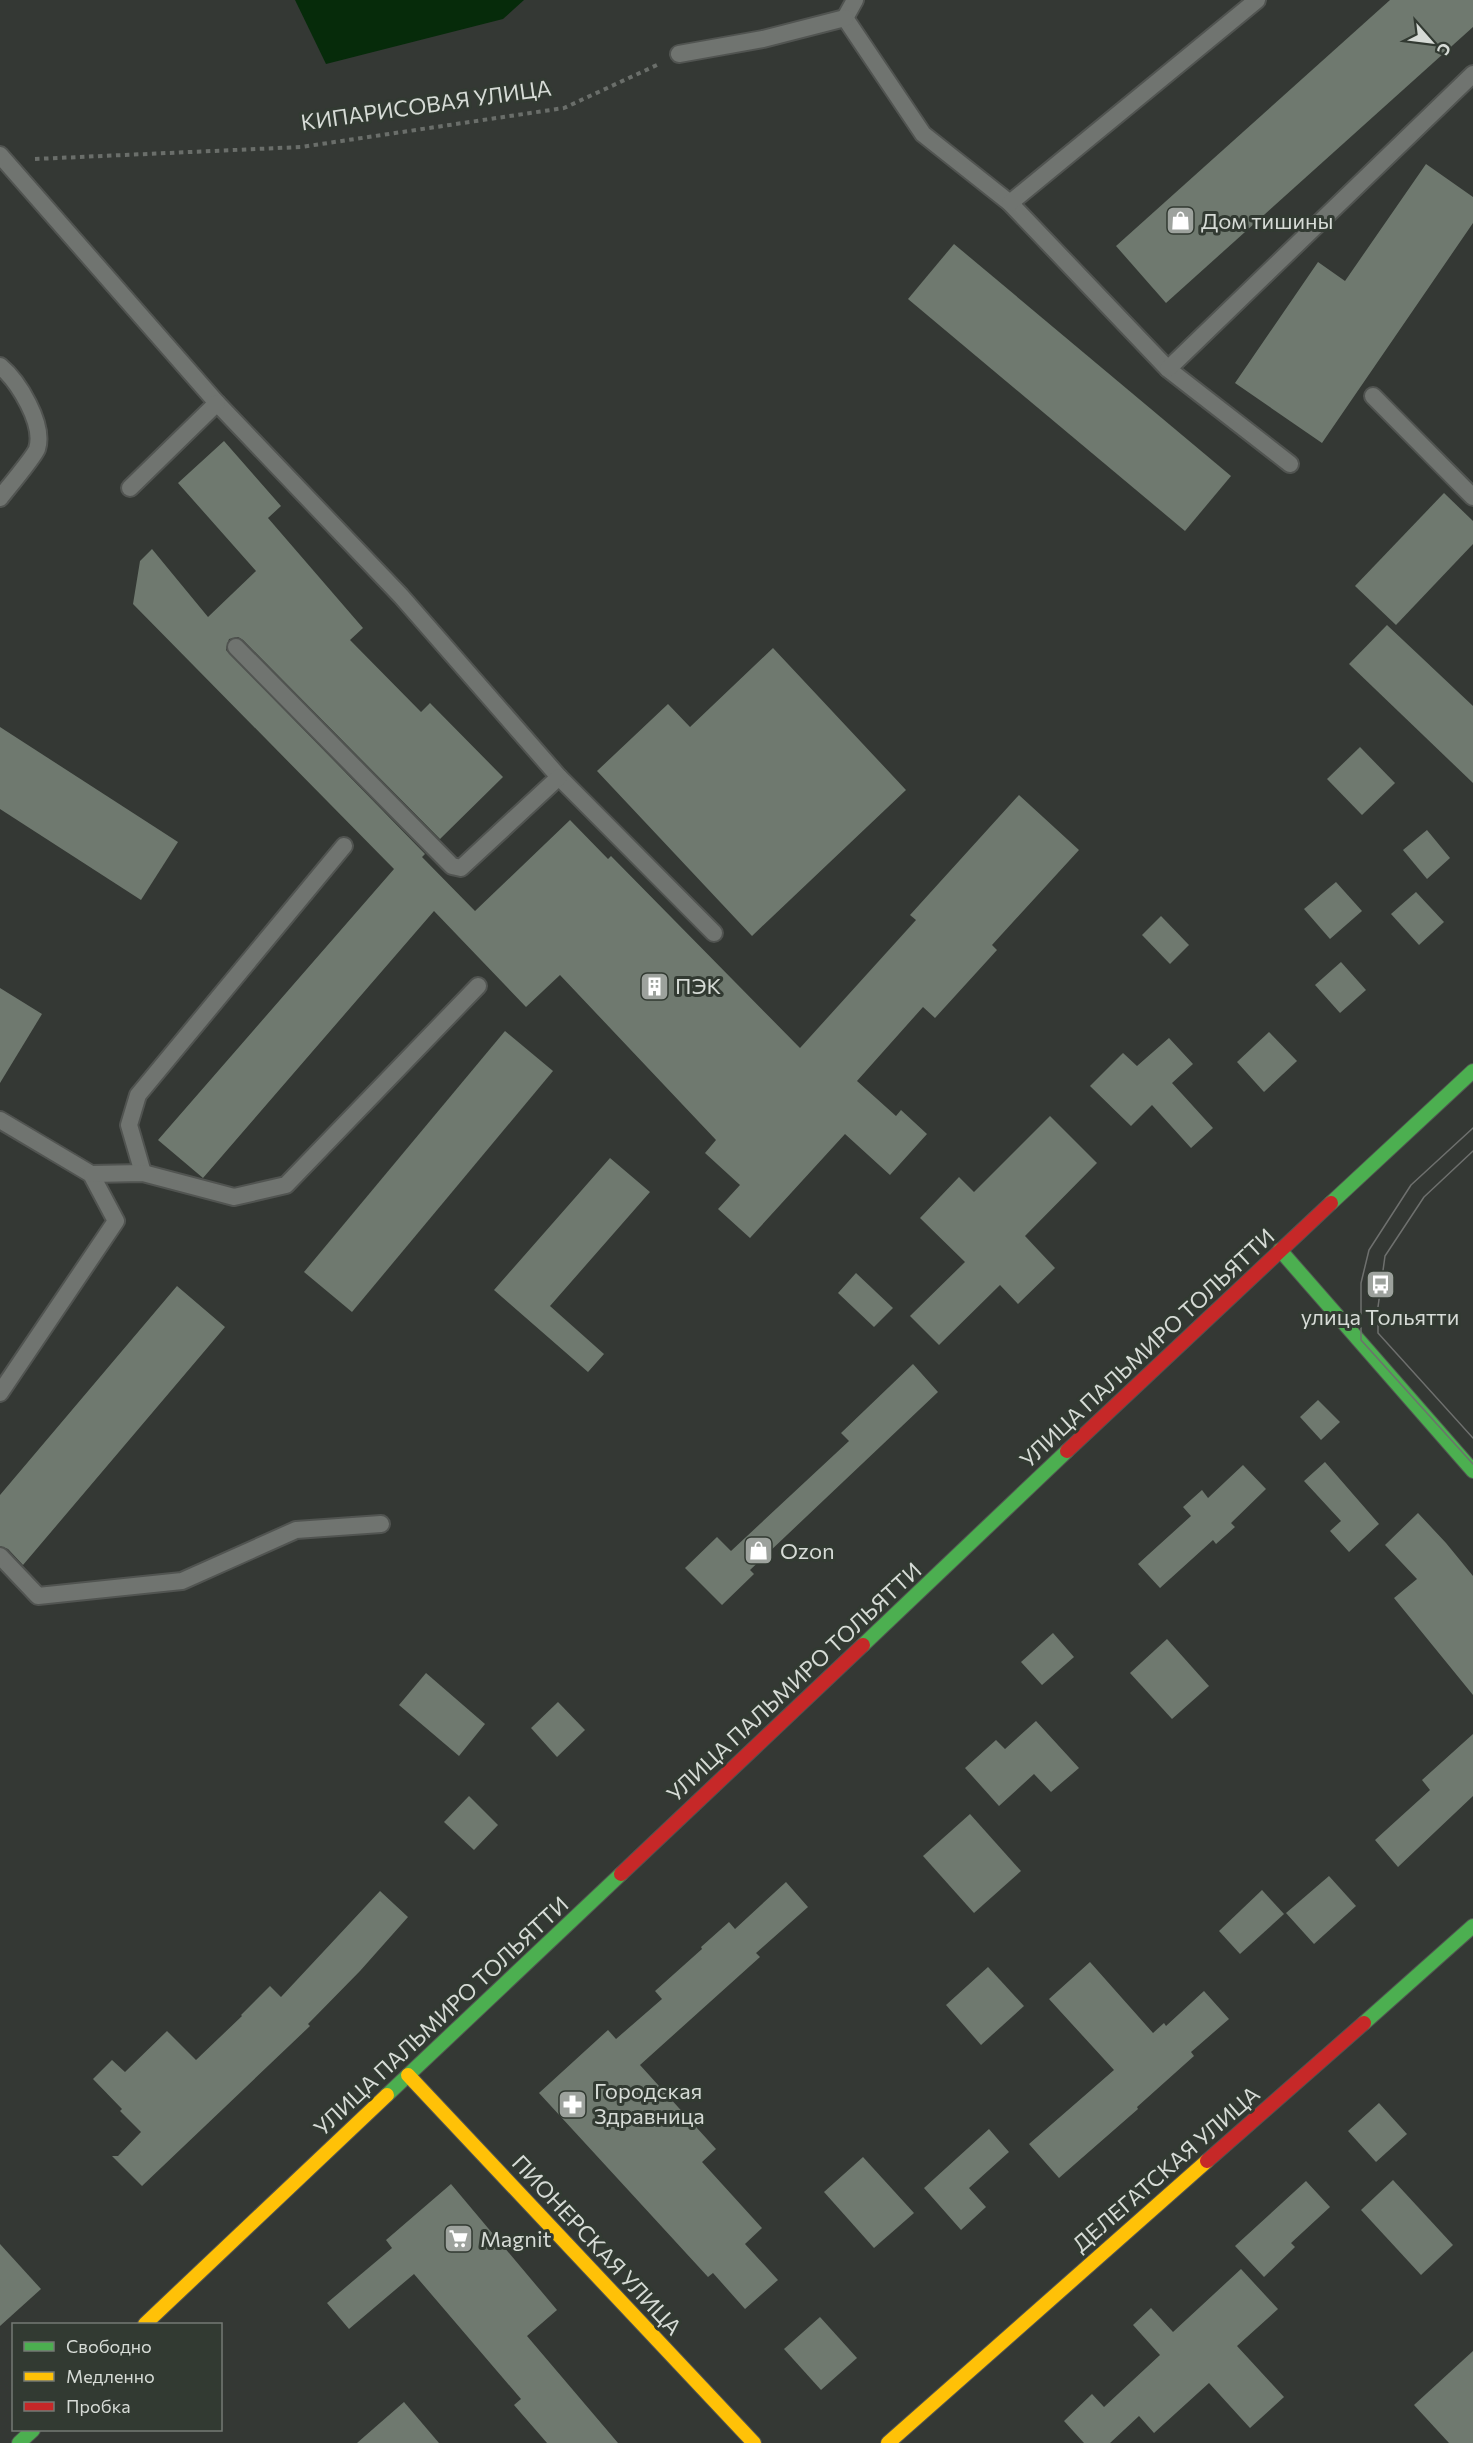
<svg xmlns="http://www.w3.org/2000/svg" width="1473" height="2443" font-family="Commissioner,sans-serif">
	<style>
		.water { fill: #062b0a }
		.building { fill: #6f796f }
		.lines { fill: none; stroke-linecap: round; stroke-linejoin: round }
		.lane-casing { stroke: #515451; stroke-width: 20 }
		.fast-casing { stroke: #515451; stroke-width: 16 }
		.slow-casing { stroke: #515451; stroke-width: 16 }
		.jam-casing { stroke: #515451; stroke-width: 16 }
		.path { stroke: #6a6e6a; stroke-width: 4; stroke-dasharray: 4.5 4.5; stroke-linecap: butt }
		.lane { stroke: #707470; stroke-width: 16 }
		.fast { stroke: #4caf50; stroke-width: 14 }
		.slow { stroke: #ffc107; stroke-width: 14 }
		.jam { stroke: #c62828; stroke-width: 14 }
		.tram { stroke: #6e706e; stroke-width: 1.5 }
		.labels { text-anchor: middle; stroke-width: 6; stroke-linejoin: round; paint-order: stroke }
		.street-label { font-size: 22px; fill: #d6dbd6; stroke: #323a32 }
		.poi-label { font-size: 22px; fill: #d6dbd6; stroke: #323a32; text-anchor: start }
	</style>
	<rect width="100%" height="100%" fill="#343834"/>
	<path class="water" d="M295 0H524L503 19 326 64Z"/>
	<g class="building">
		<path d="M1390 0H1473V27L1166 303 1116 246Z"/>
		<path d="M1426 164 1473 197V223L1322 443 1235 383 1318 262 1345 281Z"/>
		<path d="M954 244 1231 476 1185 531 908 299Z"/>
		<path d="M224 441 281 506 268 518 363 628 350 640 421 712 430 703 503 777 440 839 243 640 238 637 229 639 226 650 425 854 422 857 475 911 570 820 608 859 611 856 800 1048 916 920 910 915 1019 795 1079 850 992 945 997 950 935 1018 923 1007 857 1081 896 1116 901 1110 927 1134 890 1175 845 1134 750 1238 718 1209 740 1185 705 1153 716 1140 560 975 526 1007 434 911 203 1178 158 1140 394 869 133 604 140 561 152 549 208 617 256 571 178 483Z"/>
		<path d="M1444 493 1473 521V544L1396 625 1355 586Z"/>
		<path d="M1387 625 1473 706V783L1349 664Z"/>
		<path d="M773 648 906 790 752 936 597 771 668 704 690 727Z"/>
		<path d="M0 727 178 842 141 900 0 809Z"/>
		<path d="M1360 747 1395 783 1362 815 1327 779Z"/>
		<path d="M1427 830 1450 858 1427 879 1403 850Z"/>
		<path d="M1336 882 1362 911 1330 939 1304 909Z"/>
		<path d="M1416 892 1444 922 1419 945 1391 914Z"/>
		<path d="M1161 916 1189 945 1170 964 1142 935Z"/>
		<path d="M1341 962 1366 990 1340 1013 1315 985Z"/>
		<path d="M0 988 42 1014 0 1083Z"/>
		<path d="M505 1031 553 1071 352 1312 304 1272Z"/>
		<path d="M1269 1032 1297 1061 1264 1092 1237 1062Z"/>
		<path d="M1169 1038 1193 1064 1172 1083 1213 1128 1191 1148 1152 1105 1131 1126 1090 1086 1123 1053 1137 1066Z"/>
		<path d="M1050 1116 1097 1163 1025 1236 1055 1268 1018 1304 1000 1285 939 1345 910 1316 965 1262 920 1218 959 1177 974 1192Z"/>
		<path d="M610 1158 650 1192 550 1306 604 1354 588 1372 494 1290Z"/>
		<path d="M856 1273 893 1308 874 1327 838 1293Z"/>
		<path d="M177 1286 225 1327 23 1565 8 1549 0 1546V1495Z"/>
		<path d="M913 1364 938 1392 750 1570 754 1574 722 1605 685 1568 717 1537 731 1551 849 1441 841 1433Z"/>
		<path d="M1318 1400 1340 1422 1321 1440 1300 1417Z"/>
		<path d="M1325 1462 1379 1524 1349 1552 1330 1531 1341 1521 1304 1481Z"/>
		<path d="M1243 1465 1266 1489 1231 1523 1235 1527 1216 1544 1213 1540 1160 1588 1138 1564 1191 1516 1183 1507 1202 1490 1208 1498Z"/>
		<path d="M1418 1513 1446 1543 1473 1576V1695L1394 1598 1417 1579 1385 1545Z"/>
		<path d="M1053 1633 1074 1657 1042 1685 1021 1662Z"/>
		<path d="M1167 1639 1209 1686 1172 1719 1130 1673Z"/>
		<path d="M426 1673 485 1724 459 1756 399 1705Z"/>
		<path d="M558 1702 585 1730 557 1757 531 1728Z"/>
		<path d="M1036 1721 1079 1768 1051 1792 1034 1774 999 1806 965 1768 996 1740 1005 1749Z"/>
		<path d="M1473 1734V1796L1398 1867 1375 1840 1430 1790 1422 1780Z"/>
		<path d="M469 1796 498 1825 474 1850 444 1822Z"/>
		<path d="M970 1814 1021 1871 974 1913 923 1856Z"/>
		<path d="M1329 1876 1356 1906 1314 1944 1286 1913Z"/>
		<path d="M786 1882 808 1907 756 1953 760 1957 640 2065 716 2149 702 2162 762 2228 745 2244 778 2280 745 2309 713 2273 708 2277 539 2093 608 2030 616 2039 662 1999 655 1991 702 1949 701 1947 729 1922 735 1929Z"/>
		<path d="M1262 1890 1284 1914 1240 1954 1219 1931Z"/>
		<path d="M380 1891 408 1917 360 1971 308 2024 310 2026 142 2186 112 2156H118L141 2132 120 2111 122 2109 93 2079 112 2060 125 2072 167 2031 196 2060 242 2016 241 2015 270 1986 281 1997Z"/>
		<path d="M1090 1962 1153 2033 1164 2023 1166 2026 1204 1991 1229 2019 1191 2052 1194 2056 1137 2107 1138 2109 1059 2178 1029 2144 1114 2070 1049 1999Z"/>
		<path d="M988 1967 1024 2006 981 2045 946 2005Z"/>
		<path d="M1379 2103 1407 2134 1376 2162 1348 2131Z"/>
		<path d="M989 2129 1009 2152 969 2188 986 2207 961 2230 924 2188Z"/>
		<path d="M863 2157 914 2213 874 2248 824 2192Z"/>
		<path d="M1393 2180 1453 2245 1421 2275 1361 2210Z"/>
		<path d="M1306 2181 1330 2207 1291 2243 1295 2247 1264 2277 1235 2246Z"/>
		<path d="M451 2184 557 2310 527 2336 618 2443H547L514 2405 521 2399 414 2274 349 2329 327 2303 392 2248 386 2240Z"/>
		<path d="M0 2244 41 2289 0 2326Z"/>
		<path d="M1241 2269 1278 2309 1237 2346 1284 2397 1250 2428 1209 2383 1154 2433 1139 2416 1110 2443H1084L1064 2421 1092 2394 1104 2407 1160 2355 1133 2325 1151 2308 1173 2332Z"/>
		<path d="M820 2317 857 2358 821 2390 784 2349Z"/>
		<path d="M1473 2351V2443H1449L1414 2405Z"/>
		<path d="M404 2402 439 2443H357Z"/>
	</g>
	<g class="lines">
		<defs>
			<g id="lane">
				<path d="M845 18 923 134 1010 203 1168 369 1290 464"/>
				<path d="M845 18 855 0"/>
				<path d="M679 54 763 39 845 18"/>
				<path d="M0 155 217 403 401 596 559 777 714 933"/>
				<path d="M1010 203 1257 0"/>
				<path d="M0 366C18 381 45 424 37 449 34 457 7 489 0 498"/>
				<path d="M1168 369 1473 74"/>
				<path d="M1373 396 1473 497"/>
				<path d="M130 488 217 403"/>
				<path d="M236 647 452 866 461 868 559 777"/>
				<path d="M0 1120 91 1174 116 1221 0 1393"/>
				<path d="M143 1173 129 1125 138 1095 344 846"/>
				<path d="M91 1174 143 1173 234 1197 286 1185 478 986"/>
				<path d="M0 1556 38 1596 182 1581 296 1530 381 1524"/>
			</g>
			<g id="fast">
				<path d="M1331 1203 1473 1071"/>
				<path d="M1280 1250 1473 1471"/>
				<path d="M863 1645 1067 1451"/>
				<path d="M1364 2023 1473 1926"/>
				<path d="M387 2095 621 1874"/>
				<path d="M19 2443 33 2430"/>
			</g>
			<g id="slow">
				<path d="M408 2075 754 2443"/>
				<path d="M145 2324 387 2095"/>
				<path d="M888 2443 1207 2161"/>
			</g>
			<g id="jam">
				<path d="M1067 1451 1331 1203"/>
				<path d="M621 1874 863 1645"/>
				<path d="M1207 2161 1364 2023"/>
			</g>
		</defs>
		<use href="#lane" class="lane-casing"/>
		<use href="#fast" class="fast-casing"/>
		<use href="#slow" class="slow-casing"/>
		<use href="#jam" class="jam-casing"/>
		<path class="path" d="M35 159 301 147 564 108 657 65"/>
		<use href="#lane" class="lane"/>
		<use href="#fast" class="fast"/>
		<use href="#slow" class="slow"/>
		<use href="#jam" class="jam"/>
		<g class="tram">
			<path d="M1473 1128 1411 1185 1369 1250 1361 1283V1340L1473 1464"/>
			<path d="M1473 1151 1424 1197 1385 1256 1378 1307V1333L1473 1438"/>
		</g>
	</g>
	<defs>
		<symbol id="shop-square" viewBox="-11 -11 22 22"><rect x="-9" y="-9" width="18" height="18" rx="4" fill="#9da29d" stroke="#323a32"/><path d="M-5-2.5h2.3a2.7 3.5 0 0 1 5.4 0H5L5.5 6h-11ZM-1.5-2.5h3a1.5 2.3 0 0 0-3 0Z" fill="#fff"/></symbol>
		<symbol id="building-square" viewBox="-11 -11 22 22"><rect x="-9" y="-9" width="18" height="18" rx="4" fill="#9da29d" stroke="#323a32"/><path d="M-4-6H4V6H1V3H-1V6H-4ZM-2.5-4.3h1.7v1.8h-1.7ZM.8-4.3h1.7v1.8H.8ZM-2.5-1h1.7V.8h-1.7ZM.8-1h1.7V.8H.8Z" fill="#fff"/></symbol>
		<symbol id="bus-square" viewBox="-11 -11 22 22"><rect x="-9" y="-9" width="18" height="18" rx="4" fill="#9da29d" stroke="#323a32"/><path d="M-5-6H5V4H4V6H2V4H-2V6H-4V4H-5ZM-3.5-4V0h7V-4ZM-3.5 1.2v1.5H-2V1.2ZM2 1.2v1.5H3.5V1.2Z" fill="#fff"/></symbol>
		<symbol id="pharmacy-square" viewBox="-11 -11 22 22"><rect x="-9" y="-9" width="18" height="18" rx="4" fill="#9da29d" stroke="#323a32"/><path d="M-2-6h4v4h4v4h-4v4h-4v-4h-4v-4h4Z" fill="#fff"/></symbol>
		<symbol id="supermarket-square" viewBox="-11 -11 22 22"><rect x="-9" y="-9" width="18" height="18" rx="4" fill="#9da29d" stroke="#323a32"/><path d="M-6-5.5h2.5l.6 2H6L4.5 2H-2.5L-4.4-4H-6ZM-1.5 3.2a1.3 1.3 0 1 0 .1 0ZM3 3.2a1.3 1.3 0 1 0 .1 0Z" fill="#fff"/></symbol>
	</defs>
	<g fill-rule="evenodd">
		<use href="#shop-square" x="1164" y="204" width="33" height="33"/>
		<use href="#building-square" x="638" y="970" width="33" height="33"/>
		<use href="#bus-square" x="1364" y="1268" width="33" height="33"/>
		<use href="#shop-square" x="742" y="1534" width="33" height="33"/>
		<use href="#pharmacy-square" x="556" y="2088" width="33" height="33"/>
		<use href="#supermarket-square" x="442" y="2222" width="33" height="33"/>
	</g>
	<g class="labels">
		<g class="street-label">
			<text transform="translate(426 105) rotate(-8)" y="8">КИПАРИСОВАЯ УЛИЦА</text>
			<text transform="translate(1147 1348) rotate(-43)" y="8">УЛИЦА ПАЛЬМИРО ТОЛЬЯТТИ</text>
			<text transform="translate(794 1682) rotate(-43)" y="8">УЛИЦА ПАЛЬМИРО ТОЛЬЯТТИ</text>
			<text transform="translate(441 2016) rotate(-43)" y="8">УЛИЦА ПАЛЬМИРО ТОЛЬЯТТИ</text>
			<text transform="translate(1166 2169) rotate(-41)" y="8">ДЕЛЕГАТСКАЯ УЛИЦА</text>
			<text transform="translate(597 2245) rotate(47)" y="8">ПИОНЕРСКАЯ УЛИЦА</text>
		</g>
		<g class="poi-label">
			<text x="1201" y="229">Дом тишины</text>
			<text x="675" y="994">ПЭК</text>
			<text x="1380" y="1325" text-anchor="middle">улица Тольятти</text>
			<text x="780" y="1559">Ozon</text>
			<text x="594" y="2099">Городская<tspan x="594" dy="25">Здравница</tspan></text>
			<text x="480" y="2247">Magnit</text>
		</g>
	</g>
	<rect x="12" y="2323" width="210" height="108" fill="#323a32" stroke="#747a74" stroke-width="1.5"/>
	<rect x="24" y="2342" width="30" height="9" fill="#4caf50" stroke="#747a74" stroke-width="1.5"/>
	<text x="66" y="2353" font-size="18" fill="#d6dbd6">Свободно</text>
	<rect x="24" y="2372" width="30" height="9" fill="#ffc107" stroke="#747a74" stroke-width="1.5"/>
	<text x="66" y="2383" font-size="18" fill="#d6dbd6">Медленно</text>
	<rect x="24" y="2402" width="30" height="9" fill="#c62828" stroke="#747a74" stroke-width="1.5"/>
	<text x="66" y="2413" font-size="18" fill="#d6dbd6">Пробка</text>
	<g transform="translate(1431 42) rotate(118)" stroke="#323a32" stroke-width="4.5" paint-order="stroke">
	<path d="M0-4.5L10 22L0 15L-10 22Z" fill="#d6dbd6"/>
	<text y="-9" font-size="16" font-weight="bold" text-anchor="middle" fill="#d6dbd6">С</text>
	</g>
</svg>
